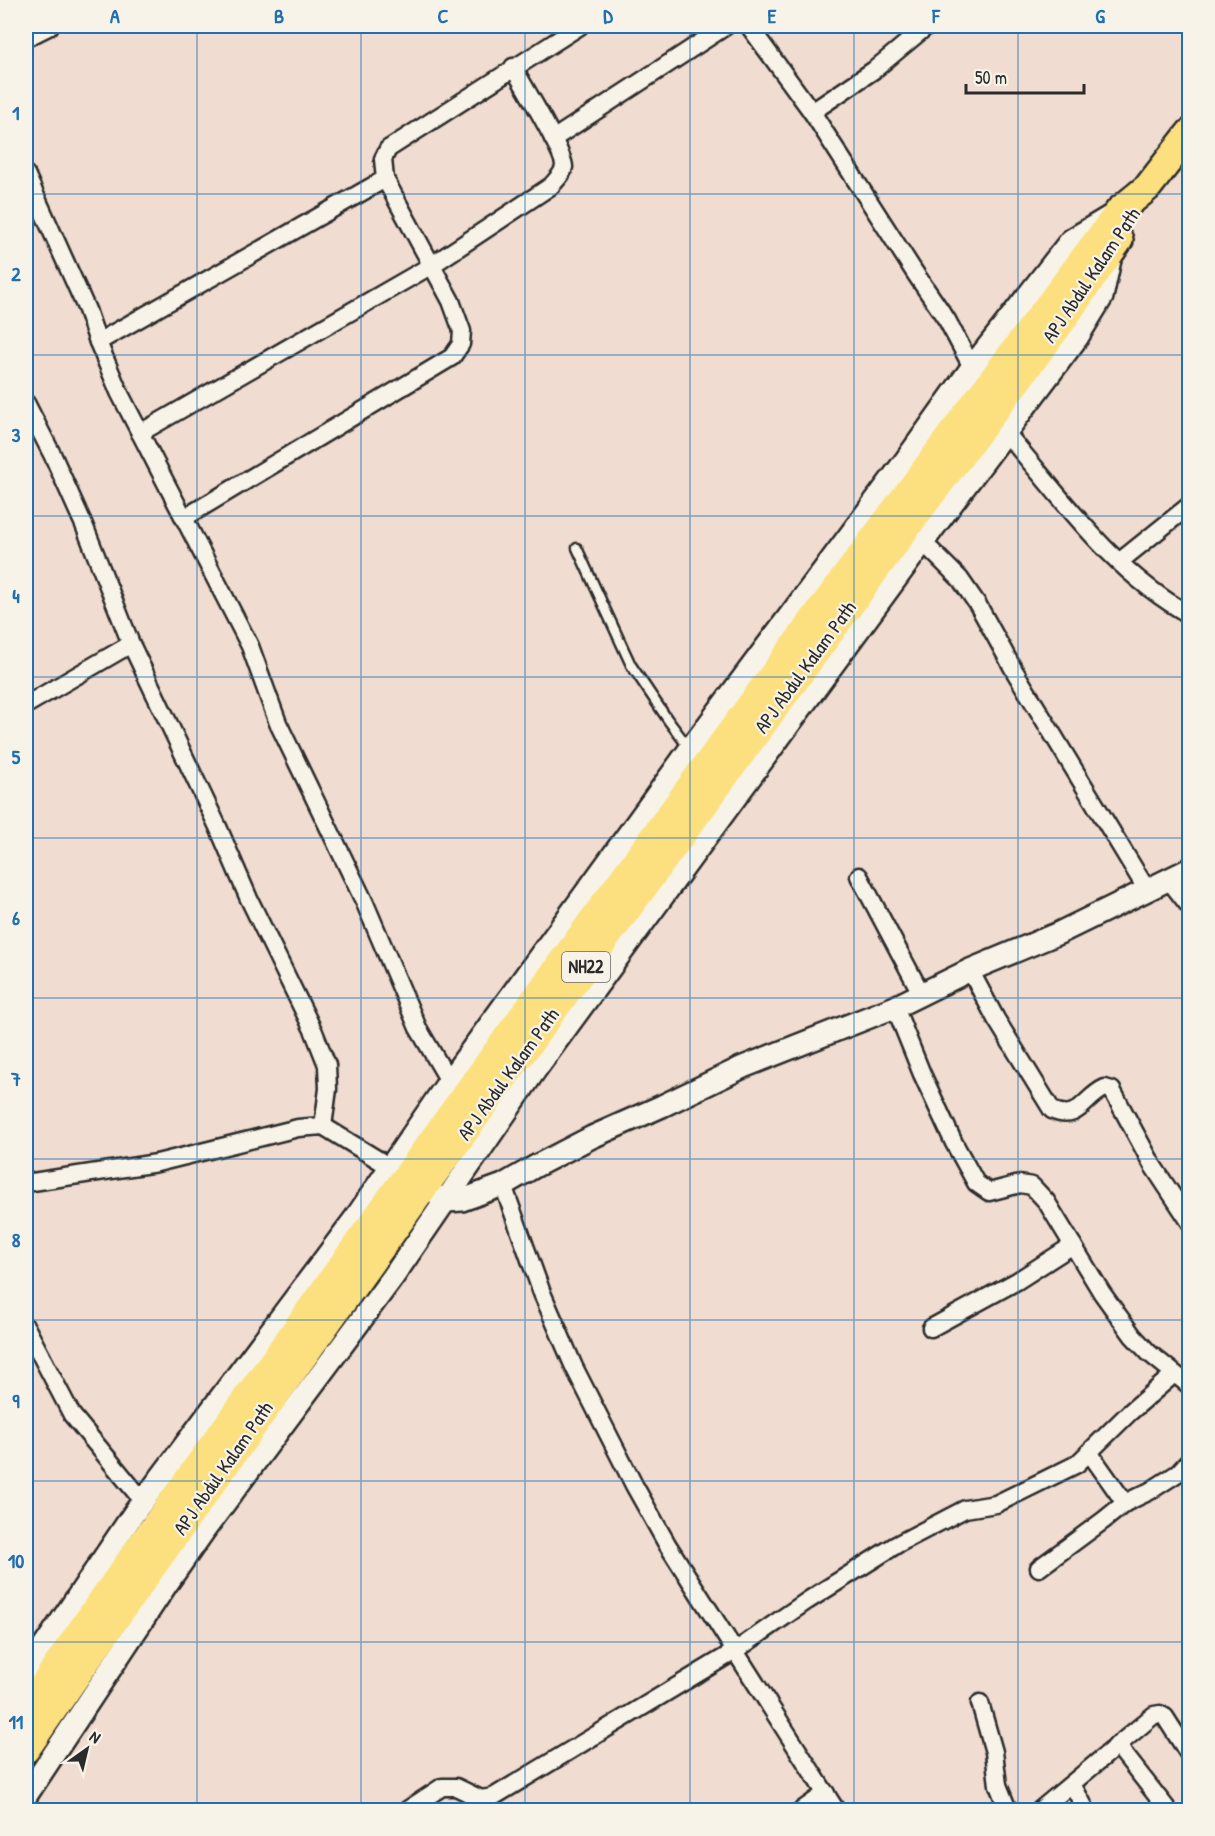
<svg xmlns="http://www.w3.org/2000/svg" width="1215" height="1836" font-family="'Patrick Hand',sans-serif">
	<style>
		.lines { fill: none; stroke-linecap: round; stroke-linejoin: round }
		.service-casing { stroke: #2b2b2b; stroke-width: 13 }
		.minor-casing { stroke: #2b2b2b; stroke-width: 21 }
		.tertiary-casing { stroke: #2b2b2b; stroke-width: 26 }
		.trunk-casing { stroke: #2b2b2b; stroke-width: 32 }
		.service { stroke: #f7f3e8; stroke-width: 8 }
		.minor { stroke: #f7f3e8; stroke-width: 16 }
		.tertiary { stroke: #f7f3e8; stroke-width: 21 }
		.trunk { stroke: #fce080; stroke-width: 27 }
		.grid { fill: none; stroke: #1f6fb2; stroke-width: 1.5; stroke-opacity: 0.55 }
		.labels { text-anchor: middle; stroke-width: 4.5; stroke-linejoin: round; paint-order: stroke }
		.shield { fill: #f7f3e8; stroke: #686764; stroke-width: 1.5 }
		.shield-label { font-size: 18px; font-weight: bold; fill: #2b2b2b }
		.street-label { font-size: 20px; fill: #2b2b2b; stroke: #f7f3e8 }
		.neatline { fill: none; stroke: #1f6fb2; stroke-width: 2 }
		.grid-label { font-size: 20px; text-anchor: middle; font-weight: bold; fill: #1f6fb2 }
	</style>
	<rect width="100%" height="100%" fill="#f0dcd0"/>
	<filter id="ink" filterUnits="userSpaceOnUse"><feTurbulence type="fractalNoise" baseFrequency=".0167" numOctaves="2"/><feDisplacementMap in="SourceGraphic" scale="12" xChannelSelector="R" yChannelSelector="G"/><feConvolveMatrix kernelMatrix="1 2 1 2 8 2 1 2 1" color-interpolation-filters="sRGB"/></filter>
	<g filter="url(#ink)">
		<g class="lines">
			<defs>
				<path id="service" d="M577 548 631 665 668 720 689 748"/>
				<g id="minor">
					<path d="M749 26 812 112 915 273 947 320 972 367 980 374"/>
					<path d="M26 38 50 26"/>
					<path d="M812 112 874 70 927 26"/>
					<path d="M553 139 726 26"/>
					<path d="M26 174 87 310 98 342 119 392 250 646 278 723 364 901 418 1028 449 1081"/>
					<path d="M98 342 385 179"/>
					<path d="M26 403 53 456 84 525 131 644 218 827 249 899 314 1032 327 1065 328 1089 323 1126"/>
					<path d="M140 433 432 265 551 186C556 180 563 174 564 167 565 154 522 83 513 67"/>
					<path d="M1006 433C1062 498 1113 573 1190 615"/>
					<path d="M184 518 452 357 461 344 462 331 451 301 385 179 383 159 388 149 580 26"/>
					<path d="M923 542 960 579 978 605 1015 672 1147 890"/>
					<path d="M1119 562 1190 505"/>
					<path d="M26 705 131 644"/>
					<path d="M859 876 921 993"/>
					<path d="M1169 880 1190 907"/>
					<path d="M970 970 996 1019 1052 1110C1079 1123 1084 1097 1105 1088L1112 1090 1153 1166 1190 1222"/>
					<path d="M895 1007 922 1074 954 1143 976 1183 989 1192 1020 1184 1032 1186 1046 1201 1102 1293 1133 1336 1149 1353 1190 1386"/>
					<path d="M26 1183 157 1163 298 1128 323 1126 390 1167"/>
					<path d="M503 1185 542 1293 574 1367 634 1485 667 1544 836 1810"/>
					<path d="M26 1327 72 1415 143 1501"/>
					<path d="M931 1328 1017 1281 1073 1245"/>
					<path d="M1089 1452 1125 1503"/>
					<path d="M1039 1568 1104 1520 1125 1503 1150 1491 1178 1473 1190 1460"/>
					<path d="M980 1703 994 1752 998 1785 1008 1810"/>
					<path d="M1117 1745 1168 1810"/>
					<path d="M1072 1784 1086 1810"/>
					<path d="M407 1810 442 1787H456L481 1799 493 1797 735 1651 807 1601 896 1545 965 1509 996 1504 1077 1464 1129 1413 1174 1374"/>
					<path d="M802 1810 826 1793"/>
					<path d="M1040 1810 1154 1715 1160 1714 1165 1717 1190 1756"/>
				</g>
				<g id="tertiary">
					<path d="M439 1197 447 1201 462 1200 503 1185 536 1166 592 1137 662 1106 743 1067 895 1007 970 970 1059 933 1190 869"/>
					<path d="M26 1673 134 1513 356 1217 449 1081 690 749 905 461 972 367 1071 240 1111 216"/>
					<path d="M26 1796 166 1585 206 1528 393 1277 536 1069 923 542 1077 338 1102 297 1111 255"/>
				</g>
				<g id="trunk">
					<path d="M26 1710C56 1667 85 1623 116 1580 445 1119 778 661 1120 210L1148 187 1190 133"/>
					<path d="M26 1749 116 1618 423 1189 917 514 1061 323 1119 240"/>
				</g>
			</defs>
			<use href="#service" class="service-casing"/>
			<use href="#minor" class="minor-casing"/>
			<use href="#tertiary" class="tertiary-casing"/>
			<use href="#trunk" class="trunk-casing"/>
			<use href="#service" class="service"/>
			<use href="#minor" class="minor"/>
			<use href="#tertiary" class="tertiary"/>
			<use href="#trunk" class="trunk"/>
		</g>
	</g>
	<path class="grid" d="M197 26V1810M361 26V1810M525 26V1810M690 26V1810M854 26V1810M1018 26V1810M26 194H1190M26 355H1190M26 516H1190M26 677H1190M26 838H1190M26 998H1190M26 1159H1190M26 1320H1190M26 1481H1190M26 1642H1190"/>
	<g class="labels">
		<rect class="shield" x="562" y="952" width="48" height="30" rx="4.5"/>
		<g class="shield-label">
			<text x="586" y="973">NH22</text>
		</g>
		<g class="street-label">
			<text transform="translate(1091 275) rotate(-56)" y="7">APJ Abdul Kalam Path</text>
			<text transform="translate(805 667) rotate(-54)" y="7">APJ Abdul Kalam Path</text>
			<text transform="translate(508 1074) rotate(-54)" y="7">APJ Abdul Kalam Path</text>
			<text transform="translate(223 1468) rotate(-55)" y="7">APJ Abdul Kalam Path</text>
		</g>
	</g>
	<rect width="1215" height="1836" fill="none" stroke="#f7f3e8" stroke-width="66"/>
	<g transform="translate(87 1749) rotate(34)" stroke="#f7f3e8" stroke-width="4.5" paint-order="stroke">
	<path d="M0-4.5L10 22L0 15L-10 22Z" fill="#2b2b2b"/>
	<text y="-9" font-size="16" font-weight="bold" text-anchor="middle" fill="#2b2b2b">N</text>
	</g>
	<path d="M966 84v9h118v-9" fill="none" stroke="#2b2b2b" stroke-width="3"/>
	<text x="975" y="84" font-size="18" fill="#2b2b2b" stroke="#f7f3e8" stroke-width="4.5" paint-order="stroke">50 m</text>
	<rect x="33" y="33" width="1149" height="1770" class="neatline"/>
	<g class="grid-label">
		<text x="115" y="23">A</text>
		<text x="279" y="23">B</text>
		<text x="443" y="23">C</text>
		<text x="608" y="23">D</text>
		<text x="772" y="23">E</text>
		<text x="936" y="23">F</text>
		<text x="1100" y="23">G</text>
		<text x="16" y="120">1</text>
		<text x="16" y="281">2</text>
		<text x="16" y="442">3</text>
		<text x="16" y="603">4</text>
		<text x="16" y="764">5</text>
		<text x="16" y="925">6</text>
		<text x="16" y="1086">7</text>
		<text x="16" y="1247">8</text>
		<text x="16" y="1408">9</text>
		<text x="16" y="1568">10</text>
		<text x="16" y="1729">11</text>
	</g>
</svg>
